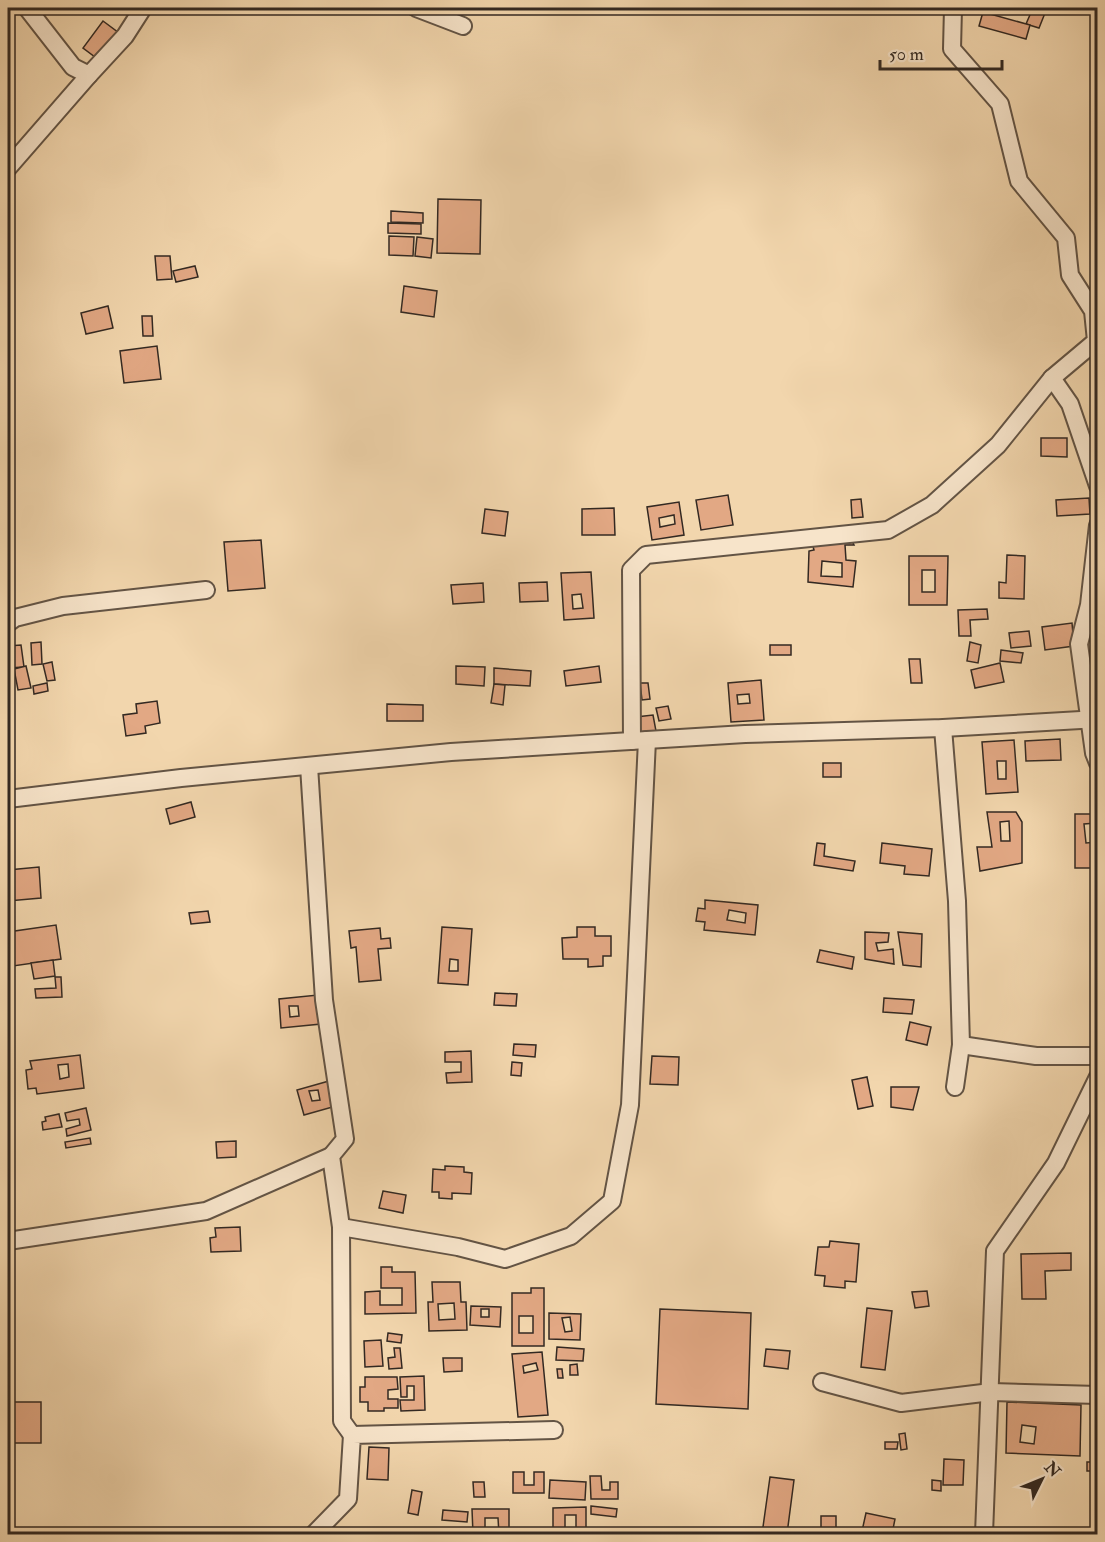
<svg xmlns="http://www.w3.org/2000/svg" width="1105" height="1542" font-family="'IM FELL Double Pica',serif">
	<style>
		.building { fill: #e2a884; stroke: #332922; stroke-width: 1.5; fill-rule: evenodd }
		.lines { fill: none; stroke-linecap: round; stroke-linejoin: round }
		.minor-casing { stroke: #635445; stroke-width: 20 }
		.minor { stroke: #f7e4ca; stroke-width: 16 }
	</style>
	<rect width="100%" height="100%" fill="#f2d6ad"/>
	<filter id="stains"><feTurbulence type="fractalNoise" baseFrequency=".00333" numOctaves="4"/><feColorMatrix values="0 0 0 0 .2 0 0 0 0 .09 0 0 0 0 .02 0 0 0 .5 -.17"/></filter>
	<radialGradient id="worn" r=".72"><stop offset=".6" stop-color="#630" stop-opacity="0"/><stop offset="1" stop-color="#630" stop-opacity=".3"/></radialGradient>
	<g class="building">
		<path d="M1033 8H1047L1039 28 1026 24Z"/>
		<path d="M983 12 1030 25 1026 39 979 26Z"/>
		<path d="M103 21 119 33 99 60 83 48Z"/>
		<path d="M438 199 481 200 480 254 437 253Z"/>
		<path d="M391 211 423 213V223L391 222Z"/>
		<path d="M388 223 421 224V234L388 233Z"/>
		<path d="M389 236 414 237 413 256 389 255Z"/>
		<path d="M417 237 433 239 431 258 415 256Z"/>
		<path d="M155 256H170L172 279 157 280Z"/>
		<path d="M195 266 198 277 176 282 173 271Z"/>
		<path d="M404 286 437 291 434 317 401 312Z"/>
		<path d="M108 306 113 328 86 334 81 313Z"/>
		<path d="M142 316H152L153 336H143Z"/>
		<path d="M157 346 161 379 124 383 120 351Z"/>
		<path d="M1041 438H1067V457L1041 456Z"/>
		<path d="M728 495 733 525 701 530 696 500Z"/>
		<path d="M1089 498 1090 514 1057 516 1056 500Z"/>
		<path d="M861 499 863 517 852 518 851 500Z"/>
		<path d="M679 502 684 535 652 540 647 507ZM674 515 675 524 660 527 659 518Z"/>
		<path d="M614 508 615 535H582V509Z"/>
		<path d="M485 509 508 512 505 536 482 533Z"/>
		<path d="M849 535 854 545H845L846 560 856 561 853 587 808 582 809 551 814 550 812 543ZM822 561 842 563V577L821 576Z"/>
		<path d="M261 540 265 588 228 591 224 542Z"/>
		<path d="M1007 555 1025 556 1024 599 999 598V582L1006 583Z"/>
		<path d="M909 556H948L947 605H909ZM922 570H935V592H922Z"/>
		<path d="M591 572 594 618 564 620 561 573ZM581 594 583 608 573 609 572 595Z"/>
		<path d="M547 582 548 601 520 602 519 583Z"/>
		<path d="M483 583 484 602 453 604 451 585Z"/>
		<path d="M987 609 988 619 970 620 971 636H959L958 610Z"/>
		<path d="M1072 623 1074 646 1045 650 1042 627Z"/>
		<path d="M1029 631 1031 646 1011 648 1009 633Z"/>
		<path d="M41 642 42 664 32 665 31 643Z"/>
		<path d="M970 642 981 645 978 663 967 661Z"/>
		<path d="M21 645 24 667 8 668V646Z"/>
		<rect x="770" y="645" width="21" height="10"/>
		<path d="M1001 650 1023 653 1021 663 1000 661Z"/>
		<path d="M909 659H920L922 683H911Z"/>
		<path d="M52 662 55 680 47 681 43 664Z"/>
		<path d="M1000 663 1004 682 975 688 971 670Z"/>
		<path d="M26 666 31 688 18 690 14 669Z"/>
		<path d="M456 666 485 667 484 686 456 684Z"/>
		<path d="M599 666 601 682 566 686 564 671Z"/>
		<path d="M494 668 531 671 530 686 494 684Z"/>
		<path d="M761 680 764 720 731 722 728 683ZM749 694 750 703 738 704 737 695Z"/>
		<path d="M47 683 48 691 34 694 33 686Z"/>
		<path d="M640 683H648L650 699 642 700Z"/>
		<path d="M494 684 505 685 503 705 491 703Z"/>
		<path d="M157 701 160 723 145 726 146 733 126 736 123 715 137 713 136 704Z"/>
		<path d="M387 704 423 705V721H387Z"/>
		<path d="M668 706 671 719 659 721 656 708Z"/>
		<path d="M653 715 656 731 638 733 636 717Z"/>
		<path d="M1060 739 1061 760 1026 761 1025 741Z"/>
		<path d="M1014 740 1018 792 986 794 982 742ZM997 761H1006V779H998Z"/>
		<rect x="823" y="763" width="18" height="14"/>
		<path d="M191 802 195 817 170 824 166 809Z"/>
		<path d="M987 812H1016L1022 822V863L980 871 977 847H992ZM1009 821 1010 841H1001L1000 822Z"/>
		<path d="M1075 814H1098V841L1096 823 1084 824 1086 843 1098 842V868H1075Z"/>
		<path d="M817 843 825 844 824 856 855 861 853 871 814 865Z"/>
		<path d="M882 843 932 849 929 876 904 874 905 866 880 863Z"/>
		<path d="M39 867 41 898 8 901V870Z"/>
		<path d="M705 900 758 905 755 935 704 930 705 922 696 921 698 908 705 909ZM729 910 746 913 745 923 727 920Z"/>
		<path d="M208 911 210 922 191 924 189 913Z"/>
		<path d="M56 925 61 959 13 966 8 932Z"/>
		<path d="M442 927 472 929 468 985 438 983ZM450 959 458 960V971H449Z"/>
		<path d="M577 927H595V936H611V956H603V966L588 967V959H563L562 938 577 937Z"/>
		<path d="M380 928 381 939 390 938 391 948 378 949 381 980 359 982 356 947 351 948 349 931Z"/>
		<path d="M865 932 889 933 888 942 876 943 878 951 893 949 894 964 865 959Z"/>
		<path d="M898 932 922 934 921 967 903 965Z"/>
		<path d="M820 950 854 957 852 969 817 962Z"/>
		<path d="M53 960 55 976 34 979 31 963Z"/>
		<path d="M55 977H61L62 997 36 998 35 989 56 988Z"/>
		<path d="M495 993 517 994 516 1006 494 1005Z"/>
		<path d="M318 995 321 1024 281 1028 279 999ZM289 1006H298L299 1016 290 1017Z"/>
		<path d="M884 998 914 1000 912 1014 883 1012Z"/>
		<path d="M910 1022 931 1027 927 1045 906 1040Z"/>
		<path d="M514 1044 536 1045 535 1057 513 1055Z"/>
		<path d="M471 1051 472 1082 447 1083 446 1073 461 1072V1062H445V1052Z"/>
		<path d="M80 1055 84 1088 37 1094 36 1088 28 1089 26 1070 32 1069 30 1061ZM68 1064 69 1077 60 1079 58 1065Z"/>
		<path d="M652 1056 679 1057 678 1085 650 1084Z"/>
		<path d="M512 1062 522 1063 521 1076 511 1075Z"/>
		<path d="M867 1077 873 1106 858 1109 852 1080Z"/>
		<path d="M329 1081 336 1106 304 1115 297 1090ZM318 1090 320 1100 312 1101 309 1091Z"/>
		<path d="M891 1087H919L913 1110 891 1107Z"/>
		<path d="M86 1108 91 1130 67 1136 66 1129 80 1125 79 1119 67 1121 65 1113Z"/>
		<path d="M59 1114 62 1127 43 1130 42 1122 46 1121 45 1117Z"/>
		<path d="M90 1138 91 1144 66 1148 65 1142Z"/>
		<path d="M236 1141V1157L217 1158 216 1142Z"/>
		<path d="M445 1166 464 1167V1172L472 1173 471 1194 452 1193V1199L439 1198V1192H432L433 1169 445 1170Z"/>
		<path d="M383 1191 406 1195 403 1213 379 1208Z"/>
		<path d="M240 1227 241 1251 211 1252 210 1238 216 1237 215 1228Z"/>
		<path d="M830 1241 859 1244 856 1282 845 1281V1288L824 1286 825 1276 815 1275 818 1247H829Z"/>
		<path d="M1071 1253V1270L1045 1271 1046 1299H1022L1021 1254Z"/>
		<path d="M381 1267H392V1272H415L416 1313 365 1314V1292L380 1291V1305H402V1288H381Z"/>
		<path d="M432 1282H460L461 1302H466L467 1330 429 1331 428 1302H433ZM454 1303 455 1319 439 1320 438 1304Z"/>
		<path d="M531 1288H544V1346H512V1293H531ZM519 1316H533V1333H519Z"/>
		<path d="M927 1291 929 1306 915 1308 912 1292Z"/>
		<path d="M471 1306 501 1307 500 1327 470 1325ZM481 1309H489V1317H481Z"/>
		<path d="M867 1308 892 1311 885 1370 861 1367Z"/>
		<path d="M660 1309 751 1313 748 1409 656 1404Z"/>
		<path d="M549 1313 581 1314 580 1340 549 1339ZM570 1317 572 1331 565 1332 562 1318Z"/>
		<path d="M388 1333 402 1335 401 1343 387 1341Z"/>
		<path d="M381 1340 383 1366 365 1367 364 1341Z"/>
		<path d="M557 1347 584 1349 583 1361 556 1360Z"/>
		<path d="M394 1348H400L402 1368 389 1369 388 1358 395 1357Z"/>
		<path d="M766 1349 790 1351 788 1369 764 1366Z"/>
		<path d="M542 1352 548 1415 518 1417 512 1354ZM536 1363 538 1370 524 1373 523 1366Z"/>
		<path d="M443 1358H462V1371L444 1372Z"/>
		<path d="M577 1364 578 1375H570V1365Z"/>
		<path d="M557 1369H562L563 1378H558Z"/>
		<path d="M424 1376 425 1410 401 1411 400 1400H414V1386H407V1397H401L400 1377Z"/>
		<path d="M365 1377H397L398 1389 388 1390V1399H398V1408H384V1411H368V1402H360V1387H365Z"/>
		<rect x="14" y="1402" width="27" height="41"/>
		<path d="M1007 1402 1081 1405 1080 1456 1006 1453ZM1022 1425 1036 1427 1034 1444 1020 1442Z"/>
		<path d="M1096 1423H1098V1440H1091V1433H1095Z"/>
		<path d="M905 1433 907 1449 901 1450 899 1434Z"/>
		<path d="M885 1442H898L897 1449H885Z"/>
		<path d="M369 1447 389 1448 388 1480 367 1479Z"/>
		<path d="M944 1459 964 1460 963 1485H943Z"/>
		<rect x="1087" y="1462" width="11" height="9"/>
		<path d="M513 1472H524V1485H534V1472H544V1493H513Z"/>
		<path d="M590 1476H601L602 1490H610V1482H618V1499H591Z"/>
		<path d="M770 1477 794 1480 787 1534H762Z"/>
		<path d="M550 1480 586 1482 585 1500 549 1498Z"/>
		<path d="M932 1480 941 1481V1491L932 1490Z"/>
		<path d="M473 1482H484L485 1497H474Z"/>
		<path d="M412 1490 422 1492 418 1515 408 1513Z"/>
		<path d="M591 1506 617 1509 616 1517 591 1514Z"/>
		<path d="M586 1507V1534H576V1515H565V1534H553V1508Z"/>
		<path d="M472 1509H509V1534H499L498 1518H485V1534H473Z"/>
		<path d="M443 1510 468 1512 467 1522 442 1520Z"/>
		<path d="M866 1513 895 1519 892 1534 862 1531Z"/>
		<rect x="821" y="1516" width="15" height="18"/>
	</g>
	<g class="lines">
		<defs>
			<g id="minor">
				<path d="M27 8 73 67 89 75 125 36 143 8"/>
				<path d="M416 8 463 26"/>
				<path d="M8 168 89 75"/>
				<path d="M1052 378 1070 404 1098 486"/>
				<path d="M1098 525 1089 605 1079 644 1094 753 1098 763"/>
				<path d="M8 623 15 618 63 606 206 590"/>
				<path d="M943 728 957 901 961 1045 955 1087"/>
				<path d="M632 741 631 570 646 555 888 530 932 505 998 445 1052 378 1096 341 1093 311 1070 275 1066 238 1019 181 1000 104 952 49 953 8"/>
				<path d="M309 766 324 1000 345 1139 331 1156 341 1227 342 1421 352 1435"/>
				<path d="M8 799 181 778 451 752 745 734 943 728 1098 719"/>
				<path d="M961 1045 1036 1056H1098"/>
				<path d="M341 1227 458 1247 505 1259 571 1236 612 1201 630 1105 647 740"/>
				<path d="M8 1241 206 1211 331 1156"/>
				<path d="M822 1382 901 1403 991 1392 1098 1395"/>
				<path d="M314 1534 348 1499 352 1435 554 1430"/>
				<path d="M984 1534 995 1251 1056 1163 1098 1077"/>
			</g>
		</defs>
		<use href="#minor" class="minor-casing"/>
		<use href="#minor" class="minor"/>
	</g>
	<rect width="1105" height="1542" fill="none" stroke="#f2d6ad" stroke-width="30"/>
	<rect x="9" y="9" width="1087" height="1524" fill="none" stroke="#332922" stroke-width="3"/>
	<rect x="15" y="15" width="1075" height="1512" fill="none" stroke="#332922" stroke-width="1.5"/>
	<g transform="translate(1042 1479) rotate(47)" stroke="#f7e4ca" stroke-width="4.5" paint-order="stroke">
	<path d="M0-4.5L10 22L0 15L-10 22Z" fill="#332922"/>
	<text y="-9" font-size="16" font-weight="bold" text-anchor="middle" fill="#332922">N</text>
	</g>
	<path d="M880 60v9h122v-9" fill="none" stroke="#332922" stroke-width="3"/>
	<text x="889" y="60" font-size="18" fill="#332922" stroke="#f7e4ca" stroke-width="4.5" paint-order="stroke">50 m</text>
	<rect width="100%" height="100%" filter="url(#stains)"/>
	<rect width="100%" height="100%" fill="url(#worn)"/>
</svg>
